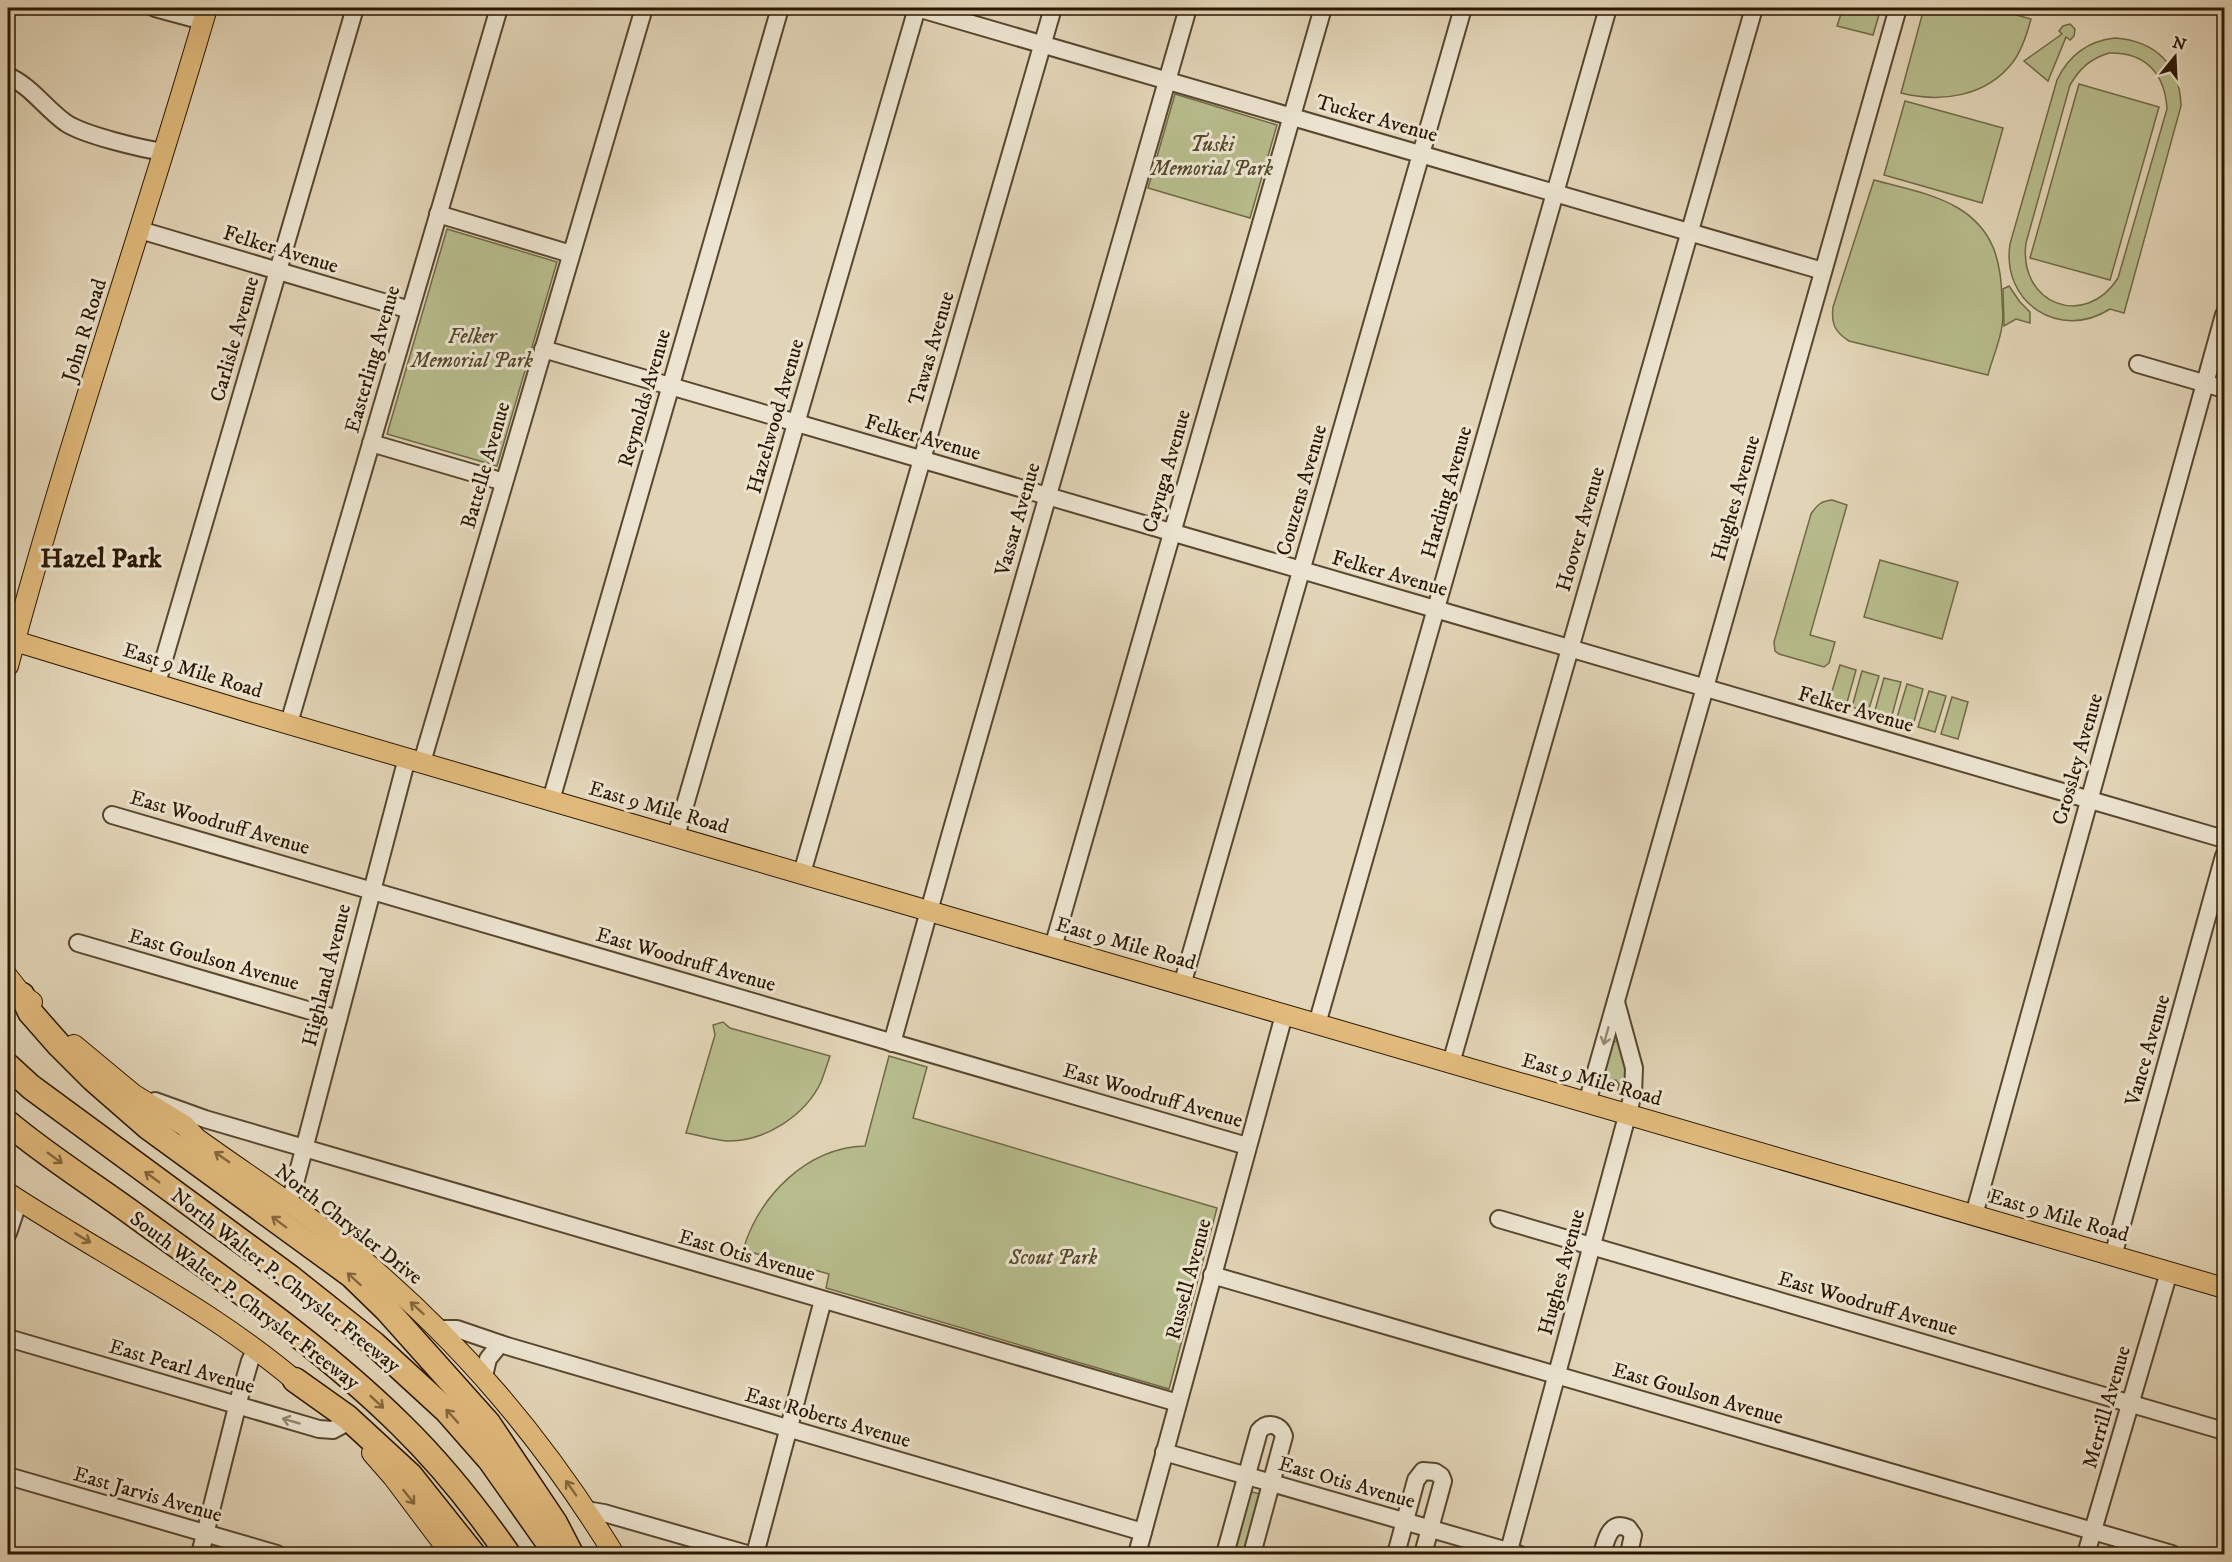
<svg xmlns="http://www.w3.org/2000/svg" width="2232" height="1562" font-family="'IM FELL DW Pica',serif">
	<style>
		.green { fill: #b7bc8c; stroke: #706a46; stroke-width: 1.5; fill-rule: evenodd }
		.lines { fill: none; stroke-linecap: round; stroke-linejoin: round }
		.minor-casing { stroke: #58462e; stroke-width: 20 }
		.major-casing { stroke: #2a1701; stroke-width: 22 }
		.highway-casing { stroke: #2a1701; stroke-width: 27 }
		.minor { stroke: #ece4d0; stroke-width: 16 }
		.major { stroke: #e1ba7c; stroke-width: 20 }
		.highway { stroke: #e1ba7c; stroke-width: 24 }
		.oneway { stroke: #958873 }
		.oneway2 { stroke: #86683e }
		.labels { text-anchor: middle; stroke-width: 6; stroke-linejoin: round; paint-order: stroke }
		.street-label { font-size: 21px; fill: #2a1701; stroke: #ece4d0 }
		.park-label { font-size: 21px; font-style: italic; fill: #54492b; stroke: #ece4d0 }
		.district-label { font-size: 27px; font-weight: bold; fill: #2a1701; stroke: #ece4d0 }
	</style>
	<rect width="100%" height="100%" fill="#e2d5b7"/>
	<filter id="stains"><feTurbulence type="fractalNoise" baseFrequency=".00333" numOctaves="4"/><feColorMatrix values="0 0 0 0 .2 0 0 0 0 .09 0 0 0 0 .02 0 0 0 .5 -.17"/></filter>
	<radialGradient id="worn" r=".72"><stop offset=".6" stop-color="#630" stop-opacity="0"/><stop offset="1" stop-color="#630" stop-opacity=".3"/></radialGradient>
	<g class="green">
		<path d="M1843 8H1881L1873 35 1837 26Z"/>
		<path d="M1924 8H1991L2031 19C2027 34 2022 50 2013 62 1986 97 1941 103 1901 93Z"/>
		<path d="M2070 24 2075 29 2074 36 2070 40 2066 37 2048 81 2024 61 2062 34 2059 31 2063 26Z"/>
		<path d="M2115 38C2156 41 2180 65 2181 106L2124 313 2110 309C2060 341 2001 303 2010 244L2057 80C2069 55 2087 41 2115 38ZM2109 53C2146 52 2165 74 2167 109L2118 278C2085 330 2018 304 2026 243L2070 85C2080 68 2090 59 2109 53Z"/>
		<path d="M2079 84 2159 107 2110 280 2030 258Z"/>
		<path d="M1175 94 1277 125 1250 218 1148 188Z"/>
		<path d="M1905 101 2003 128 1982 203 1884 175Z"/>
		<path d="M1874 180C1902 188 1933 193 1958 208 1993 229 2001 260 2002 298 2002 307 2004 317 2002 326 2000 342 1992 359 1988 375L1849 341C1835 332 1831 324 1833 307Z"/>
		<path d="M447 229 557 262 497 466 387 434Z"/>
		<path d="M2009 286 2020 302 2030 312V323L2016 319 2004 326 2003 289Z"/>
		<path d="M1832 500 1847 505 1810 635 1835 642 1829 663 1824 667 1779 654 1775 651 1774 642 1811 514C1817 505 1821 501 1832 500Z"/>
		<path d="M1880 560 1958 582 1942 639 1864 617Z"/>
		<path d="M1840 665 1856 670 1846 706 1829 701Z"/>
		<path d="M1862 671 1879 676 1868 712 1852 707Z"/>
		<path d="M1884 678 1901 682 1891 719 1874 714Z"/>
		<path d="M1907 684 1923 689 1913 725 1896 721Z"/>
		<path d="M1929 691 1946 696 1935 732 1918 727Z"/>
		<path d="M1952 697 1968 702 1958 739 1941 734Z"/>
		<path d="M723 1022 730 1028 830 1056C827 1065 824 1074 821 1082 805 1116 764 1142 727 1141 713 1140 699 1135 686 1133L715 1035 713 1025Z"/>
		<path d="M1617 1041C1626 1055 1629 1081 1623 1096L1617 1095 1619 1084 1616 1080 1609 1081 1604 1091 1600 1090 1613 1042Z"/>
		<path d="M889 1056 927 1067 913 1118 1217 1208 1169 1389 826 1288 829 1274 743 1250C759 1197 805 1148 865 1146Z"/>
		<path d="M1248 1491 1260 1494 1246 1554H1231Z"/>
	</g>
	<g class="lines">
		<defs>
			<g id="minor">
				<path d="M155 8 203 21"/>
				<path d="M917 8 1823 271"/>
				<path d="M8 76C31 86 46 109 66 123 84 135 142 149 164 152"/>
				<path d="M438 214 571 254"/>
				<path d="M140 230 410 310"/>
				<path d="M543 349 2224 839"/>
				<path d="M2138 364 2224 389"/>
				<path d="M371 443 504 482"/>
				<path d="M157 683 355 8"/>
				<path d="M289 723 499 8"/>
				<path d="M422 762 644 8"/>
				<path d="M551 800 780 8"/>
				<path d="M112 815 1247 1146"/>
				<path d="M676 836 917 8"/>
				<path d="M802 873 1053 8"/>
				<path d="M78 943 338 1019"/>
				<path d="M1053 947 1323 8"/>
				<path d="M1182 985 1463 8"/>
				<path d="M1317 1024 1608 8"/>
				<path d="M892 1043 950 836 1188 8"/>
				<path d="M1451 1063 1754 8"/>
				<path d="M155 1101 205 1119 1178 1403"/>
				<path d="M1587 1103 1898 8"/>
				<path d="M287 1202 293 1191 407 758"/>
				<path d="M1974 1215 2224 315"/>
				<path d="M1499 1219 2224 1431"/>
				<path d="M8 1233 19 1200"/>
				<path d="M2113 1256 2224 856"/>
				<path d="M1212 1275 2172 1554"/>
				<path d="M440 1329H457L507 1346 1143 1532"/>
				<path d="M8 1338 319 1429 333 1430 344 1424"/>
				<path d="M484 1376 488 1359 500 1344"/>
				<path d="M1164 1452 1518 1554"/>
				<path d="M8 1476 277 1554"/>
				<path d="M586 1510 604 1513 747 1554"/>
				<path d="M200 1554 240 1395 250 1361 256 1349"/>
				<path d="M755 1554 823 1300"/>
				<path d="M1137 1554 1284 1015"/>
				<path d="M1225 1554 1259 1431C1267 1421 1280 1424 1284 1436L1252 1554"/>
				<path d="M1396 1554 1416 1480 1423 1471 1435 1472 1441 1476 1443 1481 1423 1554"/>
				<path d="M1508 1554 1633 1094 1634 1068 1616 1002"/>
				<path d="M1602 1554C1606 1541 1609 1520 1628 1528L1633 1535 1629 1554"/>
				<path d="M2086 1554 2169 1272"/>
			</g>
			<g id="major">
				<path d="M8 639 248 712 987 928 2224 1288"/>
				<path d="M8 666C67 445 143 228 207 8"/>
				<path d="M8 977 22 995 32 1002"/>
				<path d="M74 1045 133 1094 185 1126 196 1138C250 1177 307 1213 358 1256 462 1343 543 1439 614 1554"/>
				<path d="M8 1193C107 1258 215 1310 305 1389"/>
				<path d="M372 1453 393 1477 451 1554"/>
			</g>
			<g id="highway">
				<path d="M22 995 30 1012 59 1045 93 1079 148 1127 351 1275 387 1310 488 1423 555 1523 571 1554"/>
				<path d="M8 1066 31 1087 291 1278 374 1344 447 1411 490 1460 545 1538"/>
				<path d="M8 1123C46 1155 89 1182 129 1211 222 1279 319 1344 401 1425 441 1464 476 1508 508 1554"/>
				<path d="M295 1380 347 1417 410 1475 473 1554"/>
			</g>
		</defs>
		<use href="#minor" class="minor-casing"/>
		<use href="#major" class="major-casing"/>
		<use href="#highway" class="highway-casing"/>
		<use href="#minor" class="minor"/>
		<use href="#major" class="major"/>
		<use href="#highway" class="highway"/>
	</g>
	<defs><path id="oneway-shaft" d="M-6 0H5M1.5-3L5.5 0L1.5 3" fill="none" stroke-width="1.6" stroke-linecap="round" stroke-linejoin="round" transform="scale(1.5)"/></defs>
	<g class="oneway">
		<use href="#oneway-shaft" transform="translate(1606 1036) rotate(106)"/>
		<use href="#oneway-shaft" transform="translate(291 1421) rotate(-164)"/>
	</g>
	<g class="oneway2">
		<use href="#oneway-shaft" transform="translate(222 1157) rotate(-145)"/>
		<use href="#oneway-shaft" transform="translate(55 1158) rotate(36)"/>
		<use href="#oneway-shaft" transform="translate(152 1177) rotate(-144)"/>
		<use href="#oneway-shaft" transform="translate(279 1222) rotate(-143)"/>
		<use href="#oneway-shaft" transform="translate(83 1238) rotate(31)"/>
		<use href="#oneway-shaft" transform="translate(354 1279) rotate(-138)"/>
		<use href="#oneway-shaft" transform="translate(417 1308) rotate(-138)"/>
		<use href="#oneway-shaft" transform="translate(377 1402) rotate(43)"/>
		<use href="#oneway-shaft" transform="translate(452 1416) rotate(-132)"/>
		<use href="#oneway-shaft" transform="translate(571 1488) rotate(-125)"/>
		<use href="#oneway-shaft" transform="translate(409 1497) rotate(52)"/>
	</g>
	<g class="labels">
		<g class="street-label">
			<text transform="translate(1377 118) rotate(16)" y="7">Tucker Avenue</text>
			<text transform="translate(281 249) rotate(17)" y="7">Felker Avenue</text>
			<text transform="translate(84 330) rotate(-73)" y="7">John R Road</text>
			<text transform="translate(234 339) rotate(-74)" y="7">Carlisle Avenue</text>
			<text transform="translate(931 348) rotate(-74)" y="7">Tawas Avenue</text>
			<text transform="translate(372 359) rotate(-74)" y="7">Easterling Avenue</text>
			<text transform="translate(644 398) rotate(-74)" y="7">Reynolds Avenue</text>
			<text transform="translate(775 416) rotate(-74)" y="7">Hazelwood Avenue</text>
			<text transform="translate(923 437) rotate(16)" y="7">Felker Avenue</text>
			<text transform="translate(485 465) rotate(-74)" y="7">Battelle Avenue</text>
			<text transform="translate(1166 471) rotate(-74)" y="7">Cayuga Avenue</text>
			<text transform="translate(1301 490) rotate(-74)" y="7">Couzens Avenue</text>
			<text transform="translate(1446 492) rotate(-74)" y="7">Harding Avenue</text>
			<text transform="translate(1735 498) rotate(-74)" y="7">Hughes Avenue</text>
			<text transform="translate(1017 519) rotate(-74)" y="7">Vassar Avenue</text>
			<text transform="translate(1580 529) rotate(-74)" y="7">Hoover Avenue</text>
			<text transform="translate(1390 573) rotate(16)" y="7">Felker Avenue</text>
			<text transform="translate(193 670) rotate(17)" y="7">East 9 Mile Road</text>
			<text transform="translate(1856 709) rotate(16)" y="7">Felker Avenue</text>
			<text transform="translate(2077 759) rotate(-74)" y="7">Crossley Avenue</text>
			<text transform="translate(659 807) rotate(16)" y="7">East 9 Mile Road</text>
			<text transform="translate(220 822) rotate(16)" y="7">East Woodruff Avenue</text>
			<text transform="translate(1126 943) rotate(16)" y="7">East 9 Mile Road</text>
			<text transform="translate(214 959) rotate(16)" y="7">East Goulson Avenue</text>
			<text transform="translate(686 959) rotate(16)" y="7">East Woodruff Avenue</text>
			<text transform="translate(326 975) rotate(-76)" y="7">Highland Avenue</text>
			<text transform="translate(2147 1050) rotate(-74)" y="7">Vance Avenue</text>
			<text transform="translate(1592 1079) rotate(16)" y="7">East 9 Mile Road</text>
			<text transform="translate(1153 1095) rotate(16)" y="7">East Woodruff Avenue</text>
			<text transform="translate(2059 1215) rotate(16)" y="7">East 9 Mile Road</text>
			<text transform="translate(349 1224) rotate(38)" y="7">North Chrysler Drive</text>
			<text transform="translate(747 1255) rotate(16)" y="7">East Otis Avenue</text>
			<text transform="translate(1561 1272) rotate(-75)" y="7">Hughes Avenue</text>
			<text transform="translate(1188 1279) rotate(-75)" y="7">Russell Avenue</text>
			<text transform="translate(286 1280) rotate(38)" y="7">North Walter P. Chrysler Freeway</text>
			<text transform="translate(245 1300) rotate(37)" y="7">South Walter P. Chrysler Freeway</text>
			<text transform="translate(1868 1303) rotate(16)" y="7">East Woodruff Avenue</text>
			<text transform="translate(182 1366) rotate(16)" y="7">East Pearl Avenue</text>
			<text transform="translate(1698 1393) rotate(16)" y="7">East Goulson Avenue</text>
			<text transform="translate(2106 1407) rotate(-74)" y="7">Merrill Avenue</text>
			<text transform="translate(828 1417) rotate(16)" y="7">East Roberts Avenue</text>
			<text transform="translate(1347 1482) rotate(16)" y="7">East Otis Avenue</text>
			<text transform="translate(148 1494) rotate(16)" y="7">East Jarvis Avenue</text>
		</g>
		<g class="park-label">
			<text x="1212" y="151">Tuski<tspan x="1212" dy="24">Memorial Park</tspan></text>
			<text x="472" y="343">Felker<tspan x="472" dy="24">Memorial Park</tspan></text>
			<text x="1053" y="1264">Scout Park</text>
		</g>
		<g class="district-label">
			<text x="101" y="567">Hazel Park</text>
		</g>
	</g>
	<rect width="2232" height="1562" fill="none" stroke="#e2d5b7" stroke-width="30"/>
	<rect x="9" y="9" width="2214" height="1544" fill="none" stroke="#2a1701" stroke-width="3"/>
	<rect x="15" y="15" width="2202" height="1532" fill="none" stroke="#2a1701" stroke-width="1.5"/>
	<g transform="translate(2175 57) rotate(18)" stroke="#ece4d0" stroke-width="4.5" paint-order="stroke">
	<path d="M0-4.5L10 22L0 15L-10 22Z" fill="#2a1701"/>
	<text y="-9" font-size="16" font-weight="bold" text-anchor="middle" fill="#2a1701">N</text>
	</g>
	<rect width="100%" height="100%" filter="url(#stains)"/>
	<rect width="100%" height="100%" fill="url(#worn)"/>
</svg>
